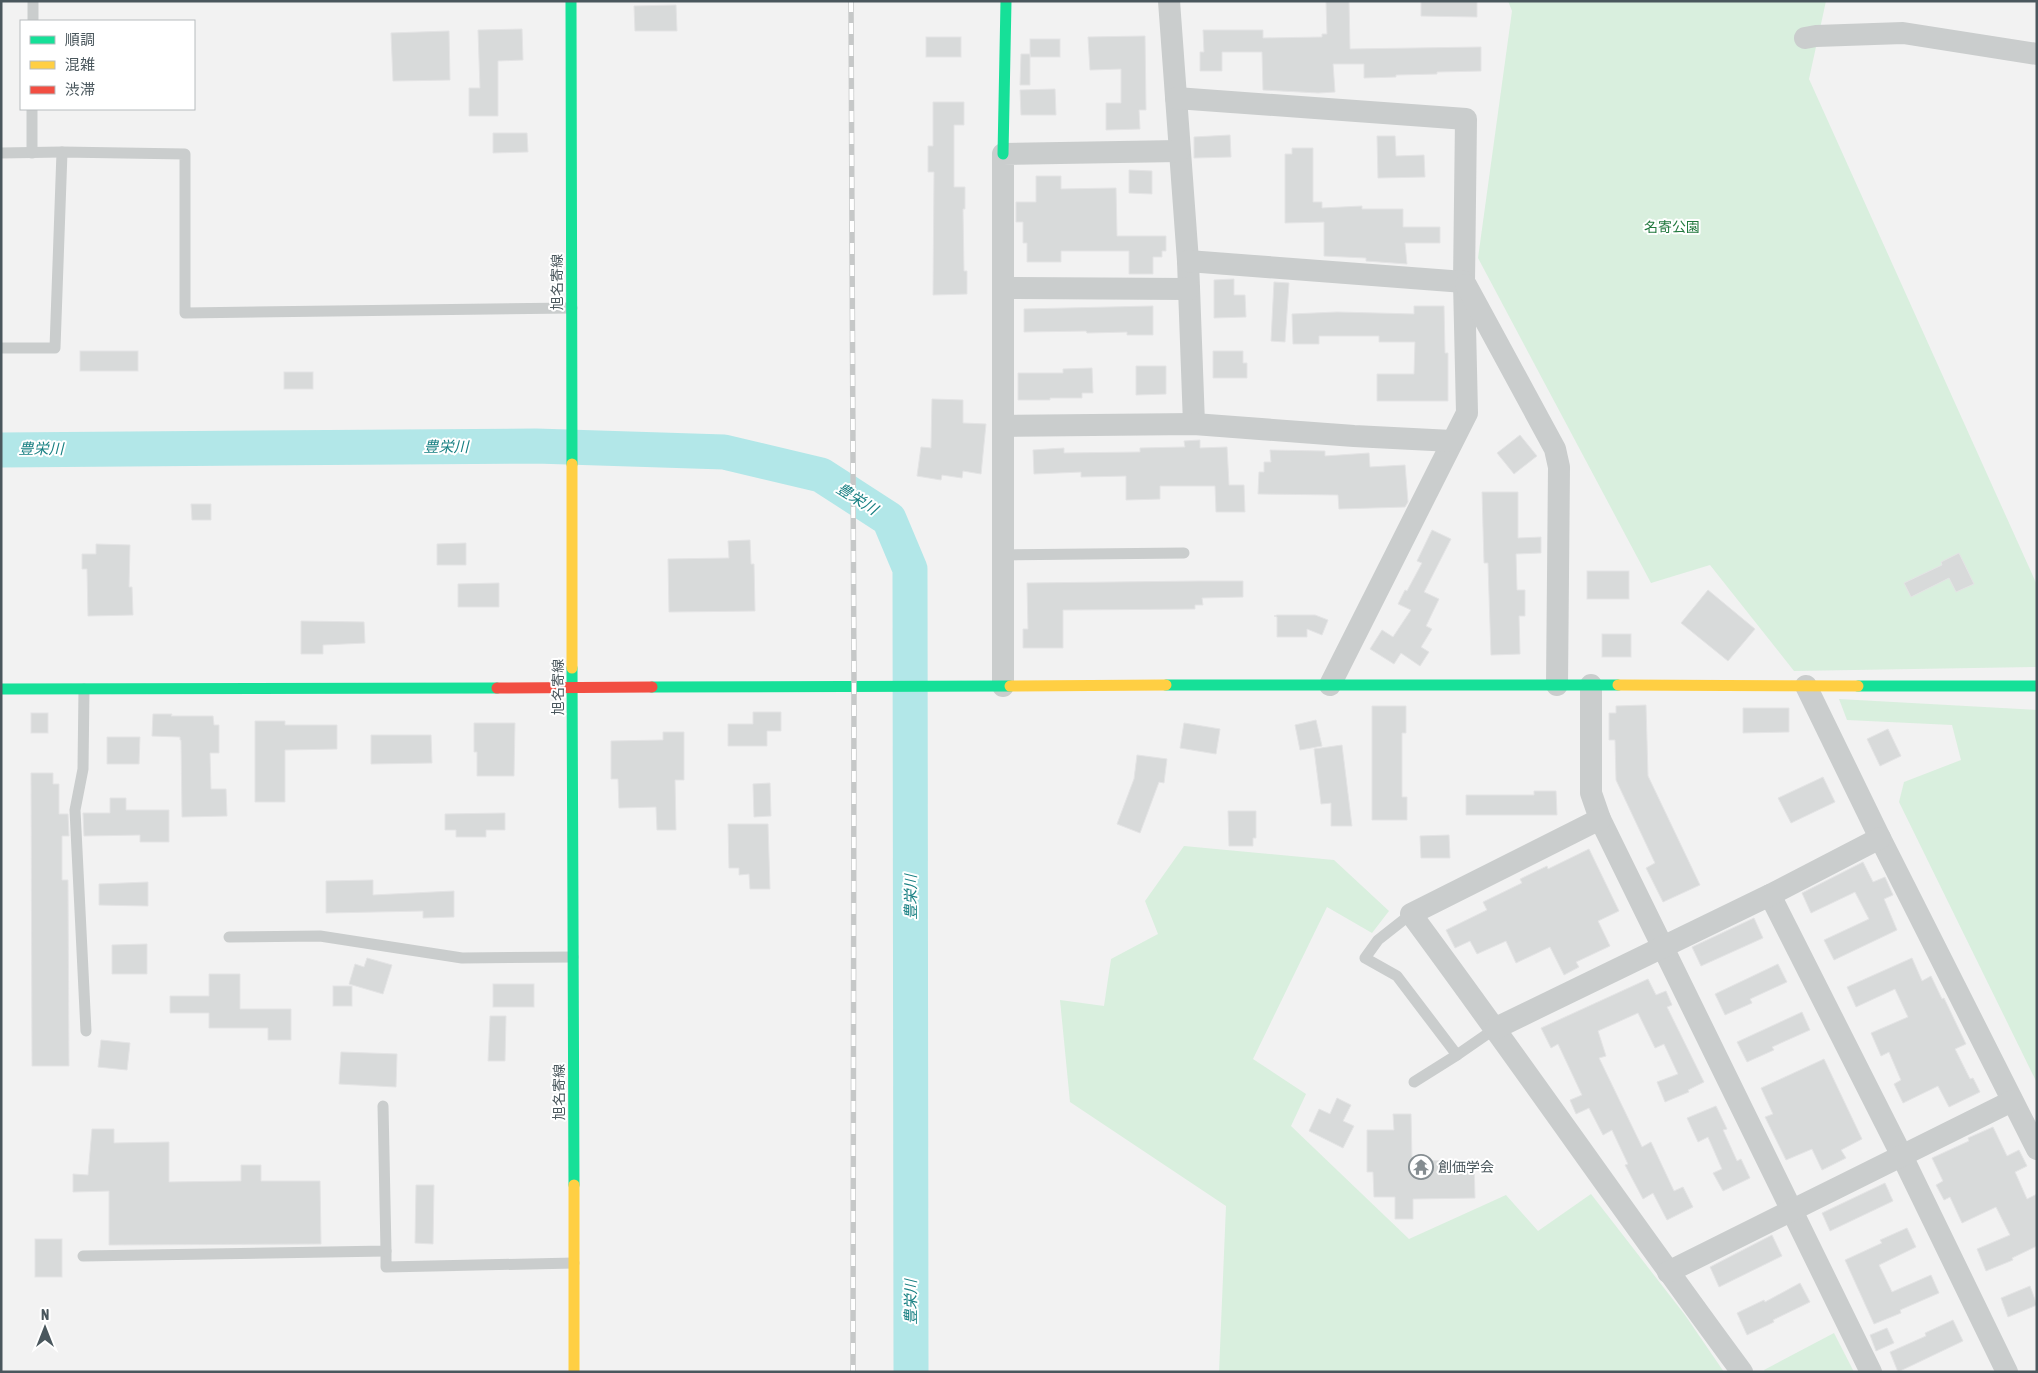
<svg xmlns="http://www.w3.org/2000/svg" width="2038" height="1373" font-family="'Asap Condensed','Noto Sans JP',sans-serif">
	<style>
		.green { fill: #d9efde }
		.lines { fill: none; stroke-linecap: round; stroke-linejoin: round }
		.river { stroke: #b2e7e8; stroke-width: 35 }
		.building { fill: #d8dada; stroke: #e4e4e5 }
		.lane { stroke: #cacdcd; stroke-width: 11 }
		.street { stroke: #cacdcd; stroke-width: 22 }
		.fast { stroke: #16e098; stroke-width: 11 }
		.slow { stroke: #ffcf43; stroke-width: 11 }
		.jam { stroke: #f24e42; stroke-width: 11 }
		.rail-casing { stroke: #c6c8c8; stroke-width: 5.5 }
		.rail { stroke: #fff; stroke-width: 4; stroke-dasharray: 11; stroke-linecap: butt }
		.labels { text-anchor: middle; stroke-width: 4; stroke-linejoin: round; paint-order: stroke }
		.park-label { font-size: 14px; fill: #21783d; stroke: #fff }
		.street-label { font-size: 14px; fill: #4a575d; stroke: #fff }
		.poi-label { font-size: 14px; fill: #4a575d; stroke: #fff; text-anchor: start }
		.water-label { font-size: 15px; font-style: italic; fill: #188083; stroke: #fff }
	</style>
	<rect width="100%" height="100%" fill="#f2f2f2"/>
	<g class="green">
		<path d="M1508 1H1826L1809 79 2037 585V667L1794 671 1710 565 1651 583 1478 258 1512 11Z"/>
		<path d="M1839 699 2037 710V1083L1899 802 1904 782 1961 760 1952 725 1847 720Z"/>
		<path d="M1184 846 1334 860 1389 911 1372 933 1327 907 1253 1059 1306 1094 1291 1126 1409 1239 1506 1195 1538 1231 1591 1194 1685 1315 1724 1372H1219L1226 1206 1070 1102 1060 1000 1104 1006 1111 959 1158 934 1145 901Z"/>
		<path d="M1834 1333 1854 1372H1765L1764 1370Z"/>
	</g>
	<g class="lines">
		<path class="river" d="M1 450 536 446 724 452 821 475 889 519 910 569 911 1372"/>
	</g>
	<g class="building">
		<path d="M1326 1H1349L1350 49 1481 47V71L1437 72V74L1396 75V77L1364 78V64H1333L1335 92 1318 93 1263 90 1262 52H1222V71H1200V52H1204L1203 30H1263V38L1322 37V34H1327Z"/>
		<path d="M1421 1H1477V17L1421 16Z"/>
		<path d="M676 5 677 31H635L634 6Z"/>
		<path d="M522 29 523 60 498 61V116H469V88H480L478 30Z"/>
		<path d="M449 31 450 80 393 81 391 33Z"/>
		<path d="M1145 36 1146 110H1139L1140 129 1106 130V103H1121V69L1090 70 1088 37Z"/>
		<rect x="926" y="37" width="35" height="20"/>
		<rect x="1030" y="39" width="30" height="18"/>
		<path d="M1021 54H1030V85H1020Z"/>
		<path d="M1055 89 1056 115H1021L1020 90Z"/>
		<path d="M933 102H964V125H954V187H965V209H963L964 271H967V294L933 295 934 172H928V146H933Z"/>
		<path d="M493 133H527L528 152 493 153Z"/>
		<path d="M1230 135 1231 157 1194 158V137Z"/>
		<path d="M1377 136H1395L1396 156 1424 155 1425 177 1378 178Z"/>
		<path d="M1292 148H1313V202H1322V208L1362 206V209H1403V227H1440V243H1405L1407 264 1366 261V258L1324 256V222L1285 223V154H1292Z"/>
		<path d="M1129 170 1152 171V194L1129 193Z"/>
		<path d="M1036 176H1061V189L1116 188 1117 236H1166V251H1162V257H1153V274H1129V251H1061V262H1027V243H1023V222H1016V202H1036Z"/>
		<path d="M1234 279V295H1245L1246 317 1214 318V280Z"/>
		<path d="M1274 282 1289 283 1285 342 1271 341Z"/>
		<path d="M1153 306V335H1127V332L1087 333 1086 331 1024 332V309Z"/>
		<path d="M1414 306H1444L1445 353H1448V401H1377V374H1414L1415 342H1379V336H1319V344H1293L1292 314 1337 312 1414 314Z"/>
		<rect x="80" y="351" width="58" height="20"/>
		<path d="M1213 351H1243V363H1247V378H1213Z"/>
		<path d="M1136 366H1166V394L1136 395Z"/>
		<path d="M1092 368 1093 393H1082V398H1050V400H1018V373H1063V369Z"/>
		<rect x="284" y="372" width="29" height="17"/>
		<path d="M932 399 963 400V423L986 424 981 474 963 471 962 478 942 475 941 480 917 476 921 447 931 448Z"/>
		<path d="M1520 435 1537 456 1514 474 1497 453Z"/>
		<path d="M1200 440V448L1227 447 1229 485H1244L1245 512H1216L1215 486H1160V499L1126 500V476L1081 477V472L1034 474 1033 450 1064 448V453L1140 452V448L1185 447 1184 441Z"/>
		<path d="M1270 450 1325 451V456L1369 453 1370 467 1405 465 1408 502 1405 507 1339 509 1338 495 1258 494 1259 472H1264V462H1271Z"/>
		<path d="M1482 492H1518V538L1541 537V553L1516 554 1517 590H1525V616H1519L1520 654 1491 655 1488 563H1484Z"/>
		<path d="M191 504H211V520H192Z"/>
		<path d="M1432 530 1451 539 1424 592 1439 599 1426 626 1432 629 1421 647 1429 652 1420 666 1401 653 1394 664 1370 649 1382 630 1393 637 1411 610 1398 604 1405 590 1407 591 1422 563 1417 561Z"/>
		<path d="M750 540 751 564H754L755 611 669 612 668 559 729 558 728 541Z"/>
		<path d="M466 543V565H437V544Z"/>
		<path d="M96 544 130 545 129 587H132L133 615 88 616 87 569H82V554H96Z"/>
		<path d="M1959 553 1974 584 1956 592 1949 578 1911 597 1904 583 1942 565 1941 562Z"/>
		<rect x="1587" y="571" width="42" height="28"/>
		<path d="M1202 581H1243V597L1202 598 1203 605H1195V609L1063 610V648H1023V629H1028L1027 583Z"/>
		<path d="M499 583V607H458V584Z"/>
		<path d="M1708 590 1755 629 1728 661 1681 623Z"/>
		<path d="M1277 615H1315L1328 620 1322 635 1307 629V637H1277V617L1274 616Z"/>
		<path d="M301 621 364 622 365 643 323 645V654H301Z"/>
		<rect x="1602" y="634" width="29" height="23"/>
		<path d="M1646 705 1648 776 1700 885 1663 902 1646 868 1655 863 1616 780 1615 740H1609V713H1616V706Z"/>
		<path d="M1372 706H1406V733H1402V797H1407V820H1372Z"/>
		<path d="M1743 708H1789V732L1743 733Z"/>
		<path d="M753 712H781V731H767V746H728V724H753Z"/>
		<rect x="31" y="713" width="17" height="20"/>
		<path d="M153 714H172L171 716H213L214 725H219V753H210L211 789H226L227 816 182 817 181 740H180V737L152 736Z"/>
		<path d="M1316 720 1322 746 1300 750 1295 725Z"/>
		<path d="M255 721H285V725H337V749L285 750V802H255Z"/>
		<path d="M474 723H515L514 776H477V752H474Z"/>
		<path d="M1184 723 1220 729 1216 754 1180 748Z"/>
		<path d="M1888 729 1901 756 1880 766 1867 739Z"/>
		<path d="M663 732H684V780H675L676 830H657L656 807 619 808 618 779H611V741L663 740Z"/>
		<path d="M371 735H431L432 763 371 764Z"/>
		<path d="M107 737H140L139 764H107Z"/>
		<path d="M1342 745 1352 826H1331V803L1321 804 1314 749Z"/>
		<path d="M1137 755 1167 759 1164 783 1159 782 1140 833 1117 824 1134 779Z"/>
		<path d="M31 773H53V784H59V814H68L69 836H62V880H68L69 1066H32Z"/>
		<path d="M1823 777 1835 802 1791 823 1778 798Z"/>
		<path d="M770 783 771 816 754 817 753 784Z"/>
		<path d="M1534 791H1556L1557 815H1466V795H1534Z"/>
		<path d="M110 798H126V810H169V842H140V835L84 836 83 813H110Z"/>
		<path d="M1228 811H1256V838H1253V846H1229Z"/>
		<path d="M505 813V830H486V837H456V830H445V814Z"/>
		<path d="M728 824H768L770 889H750L749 874 739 875V868H729Z"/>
		<path d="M1449 835 1450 858H1421L1420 836Z"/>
		<path d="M1589 849 1619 911 1598 921 1610 946 1576 962 1579 967 1564 975 1550 947 1516 963 1506 941 1477 954 1470 941 1455 948 1446 930 1487 910 1483 902 1522 883 1520 879 1547 866 1548 869Z"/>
		<path d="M1863 862 1873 882 1885 877 1893 895 1884 899 1897 930 1834 960 1824 940 1869 919 1855 892 1811 913 1802 893Z"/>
		<path d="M373 880V895L454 891V917L423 918V911L326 913V881Z"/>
		<path d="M148 882V906L99 905V884Z"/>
		<path d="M1754 918 1763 938 1701 966 1692 947Z"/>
		<path d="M147 944V974H112V945Z"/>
		<path d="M367 958 392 965 383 994 349 984 355 964 364 967Z"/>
		<path d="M1912 958 1922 981 1931 976 1942 999 1944 998 1966 1044 1955 1049 1970 1079 1973 1078 1980 1092 1949 1107 1938 1086 1903 1103 1894 1084 1901 1080 1889 1052 1881 1056 1871 1033 1908 1017 1895 989 1856 1007 1847 987Z"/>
		<path d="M1778 964 1787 982 1750 999 1752 1003 1725 1015 1715 994Z"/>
		<path d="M209 974H240V1009H291V1040H268V1028H209V1013H170V996H209Z"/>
		<path d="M1648 979 1656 995 1666 991 1672 1005 1667 1007 1704 1082 1688 1090 1689 1092 1665 1102 1657 1082 1678 1074 1664 1044 1655 1048 1638 1013 1598 1031 1606 1056 1599 1058 1642 1147 1651 1142 1674 1191 1683 1187 1693 1207 1667 1220 1653 1193 1643 1199 1625 1165 1628 1164 1612 1130 1603 1135 1589 1108 1576 1114 1570 1100 1582 1095 1558 1044 1551 1048 1541 1028Z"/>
		<rect x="493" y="984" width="41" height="23"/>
		<rect x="333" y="986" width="19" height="20"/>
		<path d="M1802 1012 1810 1030 1772 1047 1774 1050 1747 1062 1737 1042Z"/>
		<path d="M490 1016H506L505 1061H488Z"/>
		<path d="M101 1040 130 1043 127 1070 98 1067Z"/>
		<path d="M341 1052 397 1054 396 1087 339 1084Z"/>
		<path d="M1824 1059 1862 1139 1841 1150 1846 1158 1822 1170 1812 1149 1786 1160 1765 1117 1773 1114 1761 1088Z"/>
		<path d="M1337 1098 1351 1105 1343 1121 1354 1126 1343 1148 1309 1131 1319 1109 1330 1114Z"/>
		<path d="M1716 1106 1727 1129 1723 1130 1737 1161 1741 1159 1750 1178 1723 1191 1713 1173 1722 1169 1708 1137 1698 1142 1687 1118Z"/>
		<path d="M1393 1114H1411L1412 1161 1474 1160 1475 1198 1413 1199V1219H1395V1197H1374L1373 1172H1367V1130H1394Z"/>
		<path d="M1993 1127 2007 1156 2019 1150 2027 1166 2015 1172 2027 1199 2037 1194V1246L2012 1258 2013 1260 1986 1271 1977 1249 2010 1235 1996 1207 1962 1223 1950 1197 1944 1200 1936 1185 1943 1181 1932 1158 1969 1141 1968 1138Z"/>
		<path d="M92 1129H114V1143L169 1142V1182L241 1181V1165H261V1181H320L321 1244 109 1245V1191L73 1192V1174L88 1175Z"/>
		<path d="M1885 1183 1893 1201 1830 1231 1822 1213Z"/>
		<path d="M416 1185H434L433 1244 415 1243Z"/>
		<path d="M1907 1228 1916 1247 1879 1265 1892 1292 1931 1275 1939 1293 1900 1310 1901 1313 1874 1324 1845 1260 1882 1243 1880 1240Z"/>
		<path d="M1772 1235 1782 1256 1719 1287 1710 1267Z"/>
		<rect x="35" y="1239" width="27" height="38"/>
		<path d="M1800 1283 1810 1302 1773 1320 1774 1322 1747 1335 1737 1313 1764 1300 1765 1302Z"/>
		<path d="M2030 1286 2037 1305 2008 1317 2001 1298Z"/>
		<path d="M1953 1320 1963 1341 1898 1372 1890 1352 1926 1336 1925 1333Z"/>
		<path d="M1887 1328 1894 1343 1876 1351 1870 1335Z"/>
	</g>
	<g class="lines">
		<g class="lane">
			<path d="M33 21V1"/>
			<path d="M1 153 62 152"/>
			<path d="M32 153V109"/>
			<path d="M1 348H55L62 152 185 154V313L572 308"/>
			<path d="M1003 555 1184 553"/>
			<path d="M84 689 83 769 75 810 86 1031"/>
			<path d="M1411 914 1378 940 1365 958 1397 976 1457 1055 1496 1028"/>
			<path d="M229 937 320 936 462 958 573 957"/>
			<path d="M1414 1082 1457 1055"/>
			<path d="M386 1251V1267L574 1263"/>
			<path d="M83 1256 386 1251 383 1106"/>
		</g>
		<g class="street">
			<path d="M1169 1 1188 261 1194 424"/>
			<path d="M1805 38 1816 36 1903 33 2037 54"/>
			<path d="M1176 98 1466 119 1464 282 1467 413 1330 685"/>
			<path d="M1188 261 1464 282"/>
			<path d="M1466 285 1555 449 1559 467 1557 685"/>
			<path d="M1004 288 1189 289"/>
			<path d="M1003 426 1194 424 1354 436 1452 441"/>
			<path d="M1591 685V793L1600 819 1871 1372"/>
			<path d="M1003 686V154L1179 151"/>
			<path d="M1806 686 1880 838 2037 1149"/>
			<path d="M1600 819 1411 914C1523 1065 1630 1221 1742 1372"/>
			<path d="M1770 895 1901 1154 2007 1372"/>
			<path d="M1496 1028 1770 895 1880 838"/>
			<path d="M1668 1272C1783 1216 1897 1157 2012 1101"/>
		</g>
		<g class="fast">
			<path d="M571 1 572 464"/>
			<path d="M1003 154 1006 1"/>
			<path d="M572 668 574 1185"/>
			<path d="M1166 685H1618"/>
			<path d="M1858 686H2037"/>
			<path d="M652 687 1010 686"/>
			<path d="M1 689 497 688"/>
		</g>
		<g class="slow">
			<path d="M572 464V668"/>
			<path d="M1618 685 1858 686"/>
			<path d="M1010 686 1166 685"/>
			<path d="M574 1185V1372"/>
		</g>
		<path class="jam" d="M497 688 652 687"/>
		<defs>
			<path id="rail" d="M851 1 854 687 853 1372"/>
		</defs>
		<use href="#rail" class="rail-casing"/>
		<use href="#rail" class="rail"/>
	</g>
	<defs>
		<symbol id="temple-ring" viewBox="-11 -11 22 22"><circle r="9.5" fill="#fff" stroke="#858d91" stroke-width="1.5"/><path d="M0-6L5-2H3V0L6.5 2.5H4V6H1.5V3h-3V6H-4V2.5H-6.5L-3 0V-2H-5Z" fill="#858d91"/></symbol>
	</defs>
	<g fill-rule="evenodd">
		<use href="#temple-ring" x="1407" y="1153" width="28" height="28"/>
	</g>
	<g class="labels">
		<g class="park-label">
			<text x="1672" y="232">名寄公園</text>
		</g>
		<g class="street-label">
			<text transform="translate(557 282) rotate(-90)" y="5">旭名寄線</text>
			<text transform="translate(558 687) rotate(-90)" y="5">旭名寄線</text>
			<text transform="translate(559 1092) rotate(-90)" y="5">旭名寄線</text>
		</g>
		<g class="poi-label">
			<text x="1438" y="1172">創価学会</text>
		</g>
		<g class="water-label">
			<text x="446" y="452">豊栄川</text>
			<text x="41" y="454">豊栄川</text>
			<text transform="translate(857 499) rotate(32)" y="5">豊栄川</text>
			<text transform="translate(911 897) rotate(-90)" y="5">豊栄川</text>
			<text transform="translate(911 1302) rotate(-90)" y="5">豊栄川</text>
		</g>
	</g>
	<rect width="2038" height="1373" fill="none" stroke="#4a575d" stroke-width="5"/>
	<rect x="20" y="20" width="175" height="90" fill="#ffffff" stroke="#b7bcbe"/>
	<rect x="30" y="36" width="25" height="8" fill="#16e098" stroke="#b7bcbe"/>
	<text x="65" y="45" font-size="15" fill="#4a575d">順調</text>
	<rect x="30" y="61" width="25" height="8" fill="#ffcf43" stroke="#b7bcbe"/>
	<text x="65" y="70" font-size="15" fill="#4a575d">混雑</text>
	<rect x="30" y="86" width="25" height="8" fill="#f24e42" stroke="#b7bcbe"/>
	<text x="65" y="95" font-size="15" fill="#4a575d">渋滞</text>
	<g transform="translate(45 1328)" stroke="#ffffff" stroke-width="4" paint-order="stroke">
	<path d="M0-4L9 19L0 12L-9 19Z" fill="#4a575d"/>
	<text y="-8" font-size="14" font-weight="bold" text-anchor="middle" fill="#4a575d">N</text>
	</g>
</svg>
